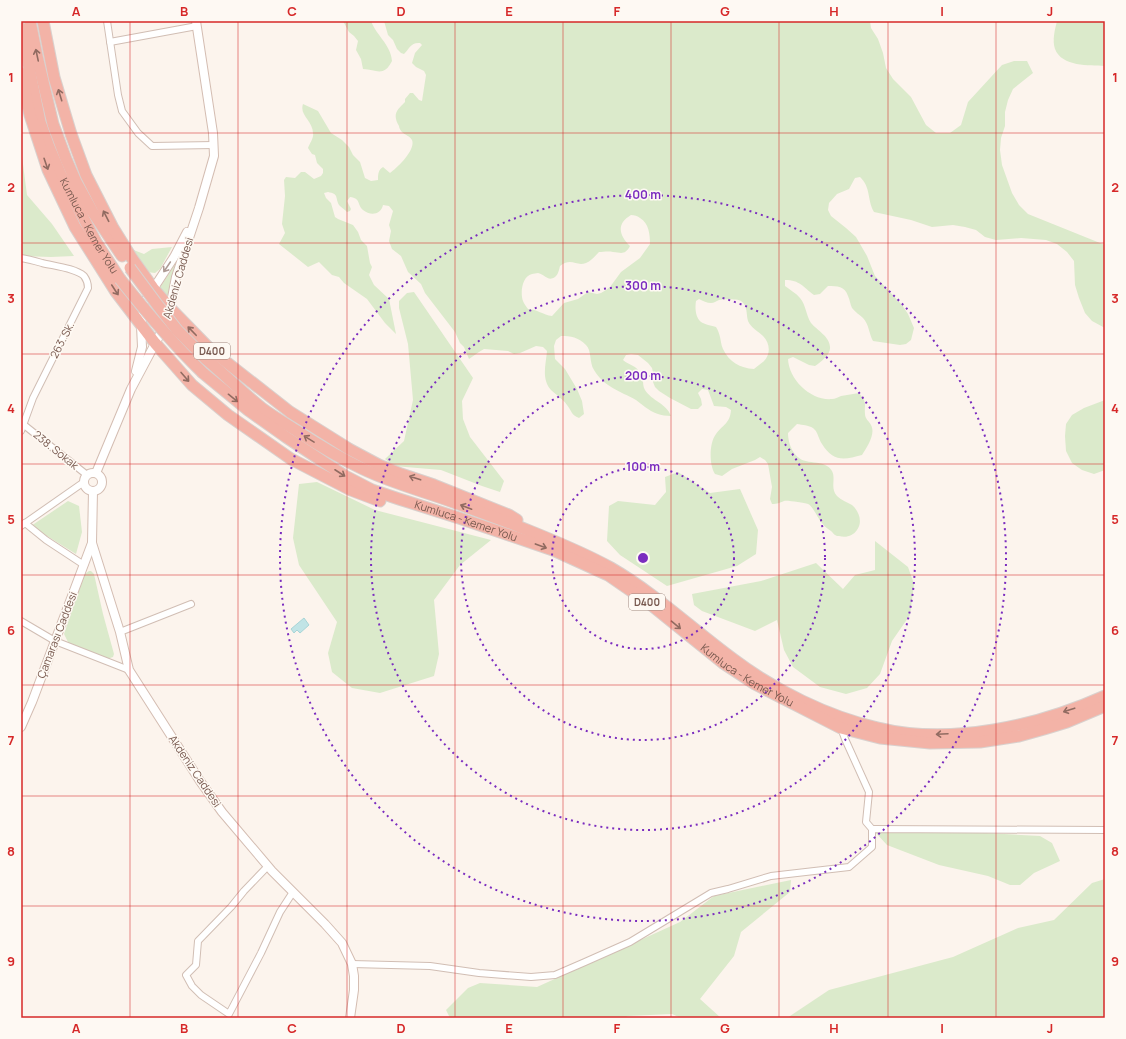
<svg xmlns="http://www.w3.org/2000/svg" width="1126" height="1039" font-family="Manrope,sans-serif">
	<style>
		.green { fill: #dbeacb; fill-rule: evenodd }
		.water { fill: #c1e4e6; stroke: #a8d5d7 }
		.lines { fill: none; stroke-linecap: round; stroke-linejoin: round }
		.street-casing { stroke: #d1beb4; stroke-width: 8 }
		.secondary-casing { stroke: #d4bdb2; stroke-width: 10 }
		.highway-casing { stroke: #d9d1ce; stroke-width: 13 }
		.street { stroke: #fff; stroke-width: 6 }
		.secondary { stroke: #fff; stroke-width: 8 }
		.highway { stroke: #f3b3a7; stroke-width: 11 }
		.highway-bridge-casing { stroke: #d9d1ce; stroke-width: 13; stroke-linecap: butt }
		.highway-bridge { stroke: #f3b3a7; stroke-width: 11 }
		.oneway { stroke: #916b61 }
		.oneway2 { stroke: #ae9b95 }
		.grid { fill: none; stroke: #d62828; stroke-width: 1; stroke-opacity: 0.55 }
		.ring { fill: none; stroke: #7b2cbf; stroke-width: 2; stroke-dasharray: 2 4 }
		.labels { text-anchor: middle; stroke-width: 3; stroke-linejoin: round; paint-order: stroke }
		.shield { fill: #fef9f3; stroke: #a08980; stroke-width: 1 }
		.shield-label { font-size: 10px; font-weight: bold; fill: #78594f }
		.street-label { font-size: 11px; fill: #78594f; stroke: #fef9f3 }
		.centre { fill: #7b2cbf; stroke: #fef9f3; stroke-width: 2 }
		.ring-label { font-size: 12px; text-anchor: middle; font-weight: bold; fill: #7b2cbf; stroke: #fef9f3; stroke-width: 3; stroke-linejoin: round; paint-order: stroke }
		.neatline { fill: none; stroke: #d62828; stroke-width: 1.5 }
		.grid-label { font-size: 13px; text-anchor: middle; font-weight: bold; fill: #d62828 }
	</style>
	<rect width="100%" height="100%" fill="#fcf4ed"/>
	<g class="green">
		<path d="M343 21H371C376 35 391 45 392 61 384 77 377 70 363 69L361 59 356 50 358 41 354 36 349 32Z"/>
		<path d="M384 21H870L871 28 878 39 883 53 886 68 893 79 911 97 926 125 936 133H950L961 125 968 102 1002 65 1014 61H1027L1033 73 1013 89 1008 100 1005 112V126L1001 138 1000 150 1002 165 1012 193 1019 205 1028 214 1105 245V328L1092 321 1085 313 1079 298 1075 285 1074 261 1067 252 1057 244 1046 240 1021 238 996 240 985 237 976 230 965 227 953 225 932 227 911 220 874 212C867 200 871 187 860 177L855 178 849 189 837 194 829 203 828 210 831 216 846 228 856 237 867 256 875 276 902 305 908 314 914 328 911 340 906 344 900 345 873 341C869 334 869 324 863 318 860 315 855 312 852 308 850 304 850 300 848 296 845 286 837 286 828 286L820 294 814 295C803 287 800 280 785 280V286C790 290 796 293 800 298 806 305 806 315 811 323 817 330 830 337 830 347 831 354 821 362 815 366L809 365 793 357 788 359C789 380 811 401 832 399 835 399 838 397 841 396 847 395 853 394 859 393 868 404 864 403 865 414 865 419 869 421 871 425 876 434 867 447 862 455 844 460 833 462 822 444 819 440 818 433 815 430 811 425 802 425 797 424L788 433C788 444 794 459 806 461 813 463 821 462 827 466 840 474 828 486 837 496 841 500 847 502 852 505 859 511 863 522 857 530 853 536 846 538 839 536 835 536 834 534 831 531 828 529 825 527 822 523 818 519 813 506 808 504 804 503 787 500 784 501 779 503 778 504 772 504L770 499 772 487 768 464 765 460 760 457 755 460 732 469 722 476 715 474C709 465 709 443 716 434 722 425 730 424 731 410L726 407 714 406 708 390 702 389 698 393 701 399 702 405 698 409H691L670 398 659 391 655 387 653 382 654 376 652 368 648 363 638 355 631 354 626 355 623 360C629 365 634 365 638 370 646 378 641 383 645 390 652 401 666 403 671 416 661 416 653 413 645 407 642 405 639 402 636 400 620 391 604 387 594 370 589 362 592 351 586 345 578 337 571 336 561 336L556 340 554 346 555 359 565 369 577 389 582 401 584 414 579 418C571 415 572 411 567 405 563 399 556 395 551 390 541 379 546 364 547 351L543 347 536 346 520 353 514 354 508 351 484 349 479 352 469 359 464 347 460 343 455 332 425 293 421 284 408 272 401 256 392 249 389 241 391 231 389 225 393 211 389 206 383 205C381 215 370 216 363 210 357 205 361 198 350 197L347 201 351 209 350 211 347 212C345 210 341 207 339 205 335 197 339 194 328 192L324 193 326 198 331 203 335 217 338 219 353 225 358 232 361 240 367 246 370 263 372 267 369 275 374 285 389 299 396 334 385 323 367 299 344 283 339 277 332 275 319 262 308 267 279 244 285 233 282 224 285 196 284 180 286 177 295 178 301 172H305L314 179 321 176 323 173V169L317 163 315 155 312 154 308 148C310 143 314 138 313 133 313 121 299 115 303 104L318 111 331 133 342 140 349 147 353 155 360 162 365 178 371 181 378 180C378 175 378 170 383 167L390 173C397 168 416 150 412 140 410 136 405 135 402 132 401 131 399 128 399 126 392 114 397 110 405 102V99L410 93H413L419 100 422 101 426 75 424 71 416 67 412 63 415 53 422 45 420 43C411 42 409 49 404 54L401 53 397 49 393 40 388 35ZM631 215C634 215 638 216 640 218 649 223 650 235 650 244L640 258 621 272 610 287 606 290 601 293 597 294 588 292 578 299 564 303 552 316C543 315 537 309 528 309 526 306 524 304 523 301 520 293 522 276 532 274 534 274 536 273 538 273 544 274 548 282 555 277 558 275 559 270 560 266 572 257 576 267 586 263 591 261 595 256 599 252 603 252 608 251 613 252 622 253 625 255 630 246 619 235 616 224 631 215ZM699 299C703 301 707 303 711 303 714 303 716 301 719 300 723 299 738 299 741 301 748 306 746 314 748 321 751 328 758 331 763 336 770 343 771 354 764 361 761 364 757 366 754 369 740 368 729 362 723 349 721 345 721 341 720 337 719 333 718 330 716 327 712 326 704 324 701 322 695 317 695 307 696 301Z"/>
		<path d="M1057 21H1105V66C1089 65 1062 67 1055 49 1052 40 1055 29 1057 21Z"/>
		<path d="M21 149 27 195 52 224 74 256 51 257 21 256Z"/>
		<path d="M172 247 160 269 155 273 147 272 131 249 144 254 152 249Z"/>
		<path d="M175 264H177L171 280 167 299 159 289Z"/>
		<path d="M414 292 473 378 462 401 463 419 470 437 504 481 500 492 482 486 441 470 394 466 385 459 404 441 413 400 408 344 399 308V301L407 293Z"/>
		<path d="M1105 400V470L1094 474 1082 470 1072 463 1066 451 1065 436 1066 424 1072 415 1084 408Z"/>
		<path d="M678 472 710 493 740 489 758 530 756 554 737 566 667 586 620 555 607 541 609 506 618 501 655 505 666 492 665 477Z"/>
		<path d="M317 482 375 510 491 540 460 565 434 600 439 654 434 676 380 693 352 688 332 672 328 653 337 622 299 565 293 538 299 484Z"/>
		<path d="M68 501 79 506 82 532 76 554 31 526Z"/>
		<path d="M875 541 908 567 914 584 910 615 892 641 880 674 867 688 846 694 820 687 793 667 784 650 777 620 755 631 702 611 694 605 692 594 761 581 816 563 843 589 855 575 875 570Z"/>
		<path d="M89 571H91L94 574 103 614 114 654 113 657 110 658 105 659 69 644 64 634 84 575Z"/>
		<path d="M912 829 1040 836 1052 843 1060 861 1034 873 1020 885H1010L988 876 939 865 887 845 876 833Z"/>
		<path d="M1105 879V1018H787L829 990 953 957 1018 928 1054 920 1092 883Z"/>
		<path d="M791 880 790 892 741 932 734 956 700 999 721 1018H681L672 1014 628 1016 624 1018H450L446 1010 468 988 480 983 537 987 680 922 714 896Z"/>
	</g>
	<path class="water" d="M304 618 309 625 300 633 297 630 294 633 291 629Z"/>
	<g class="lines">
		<defs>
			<g id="street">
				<path d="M107 21 118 95 122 111 138 133 152 146 214 145"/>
				<path d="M110 42 197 26"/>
				<path d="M21 258C28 259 35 261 42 263 54 266 75 268 84 276 87 280 88 283 88 288L33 398 21 431"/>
				<path d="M24 425 87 475"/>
				<path d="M25 523 46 540 84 565"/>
				<path d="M21 526 84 482"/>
				<path d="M21 621 55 641 129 670"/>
				<path d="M120 632 191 604"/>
				<path d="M841 728 845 739 869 792 866 822 872 829"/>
				<path d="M268 866 244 891 231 907 198 941 196 965 186 975 192 986 201 995 229 1014 261 953 280 912 293 892"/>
				<path d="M352 964 430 966 479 973 531 977 555 975 585 962 630 942 711 893 728 889 771 876 849 867 872 847V829L1105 830"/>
			</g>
			<g id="secondary">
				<path d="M136 371 142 347 141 326 144 303 174 257 187 232"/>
				<circle cx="93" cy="482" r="9"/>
				<path d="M96 473 131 389 165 325 170 308 176 277 199 208 214 156 213 133 196 21"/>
				<path d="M93 491 92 543 120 632 129 670 200 781 222 812 272 871 325 924 342 943 352 964 354 976V990L350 1018"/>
				<path d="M21 727 32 702 92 543"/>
			</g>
			<g id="highway">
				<path d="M30 21 37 56 53 124 66 159 76 182 92 211 122 256"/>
				<path d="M43 21 54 77 71 134 86 175 113 228 131 257 153 288 171 309 210 349 235 369 290 412 349 449 379 465 401 474 434 485 509 515 517 520"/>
				<path id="s1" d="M21 28 40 122 49 147 60 173 96 242 120 279"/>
				<path d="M21 73 30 115 48 170 75 227 116 292 155 343 192 385 228 415 291 459 351 490 380 501"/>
				<path d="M206 359C225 375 243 393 263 409 274 417 286 424 297 431 318 445 340 458 363 469 392 483 423 491 453 502 472 509 491 516 510 523 544 537 579 550 611 568 656 594 692 629 733 659 774 690 828 717 878 728 951 746 1038 726 1105 696"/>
				<path id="s2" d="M203 373 248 410 286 437 345 476 372 490 399 499 459 518 553 550 608 575 650 604 723 663 755 684 841 728 880 738 930 743 980 742 1019 736 1044 729 1067 722 1105 706"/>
			</g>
		</defs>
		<use href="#street" class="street-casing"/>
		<use href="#secondary" class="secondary-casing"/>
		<use href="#highway" class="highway-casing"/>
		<use href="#street" class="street"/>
		<use href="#secondary" class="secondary"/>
		<use href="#highway" class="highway"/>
		<defs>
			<g id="highway-bridge">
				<path d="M130 268 156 303 177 330 206 359"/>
				<path d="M120 279C147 313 172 343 203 373"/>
			</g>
		</defs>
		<use href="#highway-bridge" class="highway-bridge-casing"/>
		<use href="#highway-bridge" class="highway-bridge"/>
	</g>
	<defs><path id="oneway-shaft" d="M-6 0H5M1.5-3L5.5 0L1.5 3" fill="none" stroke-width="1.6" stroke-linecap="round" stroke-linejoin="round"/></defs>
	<g class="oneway">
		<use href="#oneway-shaft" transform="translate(37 55) rotate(-102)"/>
		<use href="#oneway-shaft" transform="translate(60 95) rotate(-107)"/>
		<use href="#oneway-shaft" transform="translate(46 164) rotate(71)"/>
		<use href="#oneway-shaft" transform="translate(106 216) rotate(-117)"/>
		<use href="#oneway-shaft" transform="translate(115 290) rotate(57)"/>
		<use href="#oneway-shaft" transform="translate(192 331) rotate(-134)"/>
		<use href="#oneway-shaft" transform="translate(185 377) rotate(49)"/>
		<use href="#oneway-shaft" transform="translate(233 398) rotate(39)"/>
		<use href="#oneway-shaft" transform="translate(309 439) rotate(-148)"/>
		<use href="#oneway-shaft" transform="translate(340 473) rotate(33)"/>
		<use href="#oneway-shaft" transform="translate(415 478) rotate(-162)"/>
		<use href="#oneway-shaft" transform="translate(466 507) rotate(-159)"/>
		<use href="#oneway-shaft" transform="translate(541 546) rotate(20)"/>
		<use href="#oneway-shaft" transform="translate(676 625) rotate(40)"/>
		<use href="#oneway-shaft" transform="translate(1069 710) rotate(162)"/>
		<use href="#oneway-shaft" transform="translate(942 734) rotate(177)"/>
	</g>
	<use class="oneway2" href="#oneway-shaft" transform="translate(167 267) rotate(124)"/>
	<path class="grid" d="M130 21V1018M238 21V1018M347 21V1018M455 21V1018M563 21V1018M671 21V1018M779 21V1018M888 21V1018M996 21V1018M21 133H1105M21 243H1105M21 354H1105M21 464H1105M21 575H1105M21 685H1105M21 796H1105M21 906H1105"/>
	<g class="ring">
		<circle cx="643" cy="558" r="91"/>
		<circle cx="643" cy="558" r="182"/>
		<circle cx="643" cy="558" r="272"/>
		<circle cx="643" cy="558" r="363"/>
	</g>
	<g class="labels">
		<g class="shield">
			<rect x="194" y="343" width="36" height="16" rx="3"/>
			<rect x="629" y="594" width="36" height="16" rx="3"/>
		</g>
		<g class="shield-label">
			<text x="212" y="355">D400</text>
			<text x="647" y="606">D400</text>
		</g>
		<g class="street-label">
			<text dy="4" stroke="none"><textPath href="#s1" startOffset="211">Kumluca - Kemer Yolu</textPath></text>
			<text transform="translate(178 278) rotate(-74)" y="4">Akdeniz Caddesi</text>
			<text transform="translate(62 340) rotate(-63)" y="4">263. Sk.</text>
			<text transform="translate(56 450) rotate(39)" y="4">238. Sokak</text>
			<text dy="4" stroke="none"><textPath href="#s2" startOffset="305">Kumluca - Kemer Yolu</textPath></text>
			<text transform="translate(57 635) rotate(-69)" y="4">Çamarası Caddesi</text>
			<text dy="4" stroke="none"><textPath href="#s2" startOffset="629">Kumluca - Kemer Yolu</textPath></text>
			<text transform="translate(195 771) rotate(56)" y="4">Akdeniz Caddesi</text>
		</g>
	</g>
	<circle cx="643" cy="558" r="6" class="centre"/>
	<g class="ring-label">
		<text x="643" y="199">400 m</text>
		<text x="643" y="290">300 m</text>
		<text x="643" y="380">200 m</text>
		<text x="643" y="471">100 m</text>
	</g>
	<rect width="1126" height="1039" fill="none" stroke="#fef9f3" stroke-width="44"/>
	<rect x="22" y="22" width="1082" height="995" class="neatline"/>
	<g class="grid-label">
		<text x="76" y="16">A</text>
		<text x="184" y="16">B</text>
		<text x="292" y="16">C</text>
		<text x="401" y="16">D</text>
		<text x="509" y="16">E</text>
		<text x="617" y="16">F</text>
		<text x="725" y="16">G</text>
		<text x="834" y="16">H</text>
		<text x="942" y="16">I</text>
		<text x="1050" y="16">J</text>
		<text x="11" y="82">1</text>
		<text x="1115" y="82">1</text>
		<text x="11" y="192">2</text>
		<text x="1115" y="192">2</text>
		<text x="11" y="303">3</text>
		<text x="1115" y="303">3</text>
		<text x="11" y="413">4</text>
		<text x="1115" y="413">4</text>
		<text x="11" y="524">5</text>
		<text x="1115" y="524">5</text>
		<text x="11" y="635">6</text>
		<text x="1115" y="635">6</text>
		<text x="11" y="745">7</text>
		<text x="1115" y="745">7</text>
		<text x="11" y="856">8</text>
		<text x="1115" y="856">8</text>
		<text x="11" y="966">9</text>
		<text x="1115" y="966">9</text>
		<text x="76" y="1033">A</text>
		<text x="184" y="1033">B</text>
		<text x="292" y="1033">C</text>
		<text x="401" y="1033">D</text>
		<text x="509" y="1033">E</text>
		<text x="617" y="1033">F</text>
		<text x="725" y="1033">G</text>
		<text x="834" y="1033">H</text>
		<text x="942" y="1033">I</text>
		<text x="1050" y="1033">J</text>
	</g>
</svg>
